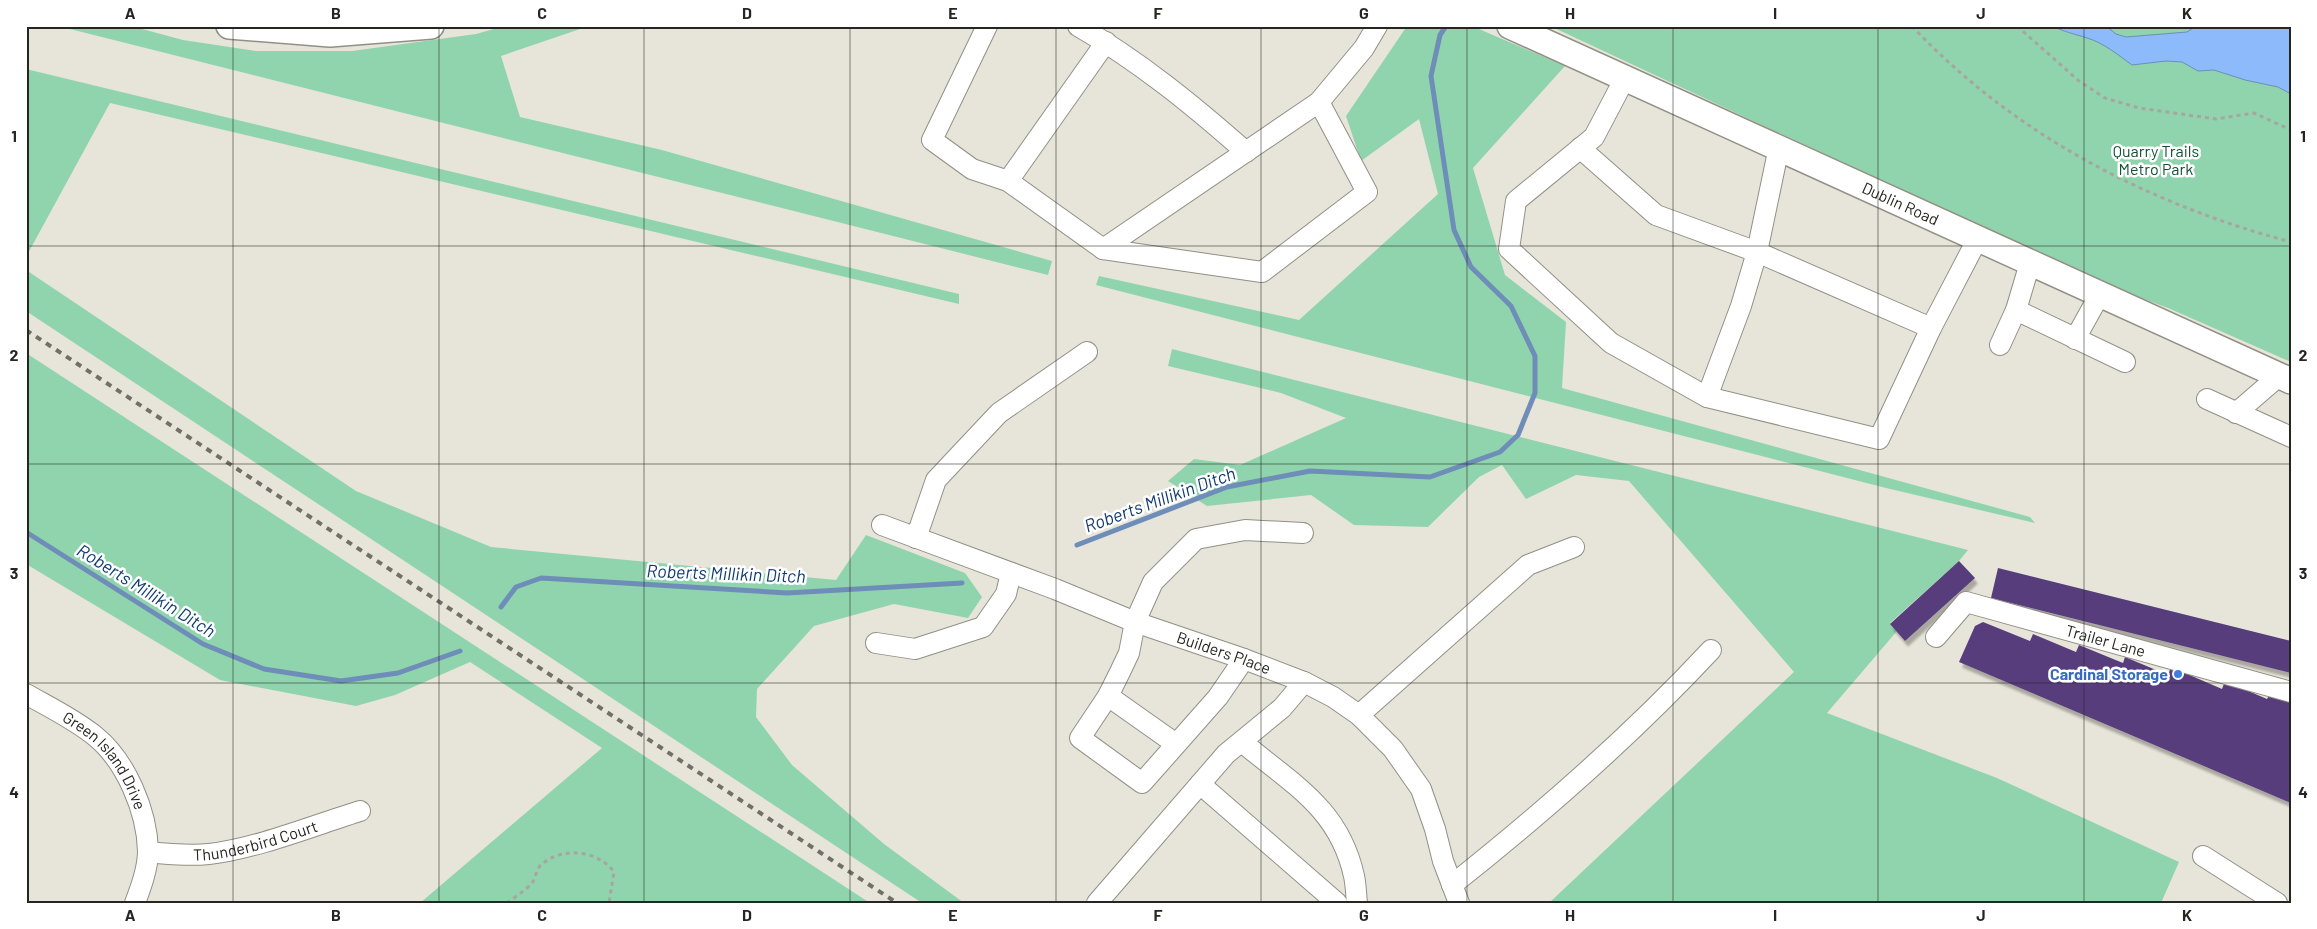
<svg xmlns="http://www.w3.org/2000/svg" width="2317" height="929" font-family="Barlow,sans-serif">
	<style>
		.green { fill: #90d4ad }
		.water { fill: #8dbafa; stroke: #6e8db9 }
		.lines { fill: none; stroke-linecap: round; stroke-linejoin: round }
		.stream { stroke: #6e8db9; stroke-width: 5 }
		.building { fill: #593e7d; filter: url(#shadow) }
		.minor-casing { stroke: #929085; stroke-width: 22 }
		.major-casing { stroke: #929085; stroke-width: 28 }
		.path { stroke: #a7a59c; stroke-width: 3; stroke-dasharray: 4 4; stroke-linecap: butt }
		.minor { stroke: #fff; stroke-width: 20 }
		.major { stroke: #fff; stroke-width: 25 }
		.rail { stroke: #716f68; stroke-width: 4; stroke-dasharray: 6 6; stroke-linecap: butt }
		.grid { fill: none; stroke: #262521; stroke-width: 1; stroke-opacity: 0.55 }
		.shop-dot { fill: #3f7fe0; stroke: #fff; stroke-width: 2 }
		.labels { text-anchor: middle; stroke-width: 5; stroke-linejoin: round; paint-order: stroke }
		.park-label { font-size: 16px; fill: #125134; stroke: #fff }
		.street-label { font-size: 16px; fill: #262521; stroke: #fff }
		.shop-label { font-size: 16px; font-weight: bold; fill: #366cbe; stroke: #fff; text-anchor: end }
		.water-label { font-size: 18px; font-style: italic; fill: #113b74; stroke: #fff }
		.neatline { fill: none; stroke: #262521; stroke-width: 2 }
		.grid-label { font-size: 16px; text-anchor: middle; font-weight: bold; fill: #262521 }
	</style>
	<defs>
		<filter id="shadow"><feDropShadow dx="3" dy="5.5" stdDeviation="1" flood-color="#0004"/></filter>
	</defs>
	<rect width="100%" height="100%" fill="#e7e5d9"/>
	<g class="green">
		<path d="M58 26H131L183 40 256 51H352L476 34 504 26H589L501 56 520 117 662 150 1052 261 1048 275Z"/>
		<path d="M1407 26H1472L1565 66 1473 168 1505 275 1566 322 1562 388 2030 517 2035 523 1886 488 1096 285 1099 276 1299 320 1438 194 1419 119 1361 161 1346 116Z"/>
		<path d="M1550 26H2291V362L2168 308 1978 238 1873 177Z"/>
		<path d="M26 69 959 294V304L110 103 26 257Z"/>
		<path d="M26 270 356 491 491 547 836 580 866 535 965 573 982 597 968 618 894 604 814 626 757 689 756 717 792 765 884 844 964 903H922L26 311Z"/>
		<path d="M1172 349 1968 550 1959 561 1890 623 1897 631 1827 713 1997 778 2179 862 2161 903H1549L1794 672 1629 481 1576 475 1526 499 1502 465 1479 477 1428 527 1354 525 1311 495 1207 506 1168 481 1194 459 1240 465 1346 418 1281 393 1168 366Z"/>
		<path d="M26 353 870 903H420L602 748 470 662 395 695 356 706 220 680 26 564Z"/>
	</g>
	<path class="water" d="M2053 26H2106L2116 34 2126 37 2187 32 2196 26H2291V94L2278 87 2245 80 2214 70 2198 71 2182 62 2166 61 2132 65C2118 55 2104 43 2087 38 2075 34 2064 32 2053 26Z"/>
	<g class="lines">
		<g class="stream">
			<path d="M26 532 203 644 264 669 341 681 398 673 460 651"/>
			<path d="M1077 545 1227 487 1310 471 1430 477 1500 452 1518 435 1535 393V356L1511 306 1471 267 1454 230 1431 76 1440 35 1446 26"/>
			<path d="M501 607 516 587 541 578 787 593 962 583"/>
		</g>
	</g>
	<g class="building">
		<path d="M1959 561 1975 578 1905 641 1890 624Z"/>
		<path d="M1998 568 2291 641V673L1991 598Z"/>
		<path d="M1983 622 2030 641 2033 634 2076 652 2079 645 2123 663 2125 657 2168 675 2171 667 2222 689 2225 681 2267 699 2270 694 2291 702V803L1959 662 1975 626Z"/>
	</g>
	<g class="lines">
		<defs>
			<g id="minor">
				<path d="M987 26 932 140 972 169 1008 181 1103 249 1319 102 1364 48 1377 26"/>
				<path d="M1078 26C1139 61 1194 106 1246 152"/>
				<path d="M1625 78 1594 137 1516 201 1509 249 1611 343 1707 397 1879 439 1931 328 1978 238"/>
				<path d="M1580 148 1656 215 1757 252 1931 328"/>
				<path d="M1008 181 1106 42"/>
				<path d="M1103 249 1262 272 1367 192 1319 102"/>
				<path d="M2016 310 2125 362"/>
				<path d="M2075 339 2100 294"/>
				<path d="M2000 345 2016 310 2030 263"/>
				<path d="M1707 397 1741 306 1757 252 1779 147"/>
				<path d="M2207 399 2291 437"/>
				<path d="M2236 413 2279 376"/>
				<path id="s1" d="M882 525 1055 589 1135 622 1244 659 1304 682 1333 697 1359 715 1393 749 1421 789 1435 829 1443 861 1459 903"/>
				<path d="M916 538 936 480 999 413 1087 352"/>
				<path id="s2" d="M1936 637 1966 602 2291 692"/>
				<path d="M876 643 915 649 983 627 1006 594 1011 573"/>
				<path d="M1244 659 1218 697 1142 783 1080 738 1108 696 1120 672 1129 653 1135 622 1153 582 1196 539 1245 530 1303 533"/>
				<path id="s3" d="M26 694C49 707 74 719 95 736 126 761 147 811 148 851 148 868 141 887 135 903"/>
				<path d="M1108 696 1176 744"/>
				<path d="M1359 715 1528 565 1574 547"/>
				<path d="M1242 742C1292 784 1339 808 1354 876 1356 885 1356 894 1357 903"/>
				<path d="M1200 784 1337 903"/>
				<path id="s4" d="M148 852C168 854 188 856 209 854 255 849 315 825 360 811"/>
				<path d="M2203 856 2277 903"/>
				<path d="M1452 885C1544 812 1631 736 1711 650"/>
				<path d="M1097 903 1226 754 1282 708 1304 682"/>
			</g>
			<g id="major">
				<path d="M229 26 330 34 431 26"/>
				<path id="s5" d="M1510 26 2291 381"/>
			</g>
		</defs>
		<use href="#minor" class="minor-casing"/>
		<use href="#major" class="major-casing"/>
		<g class="path">
			<path d="M1912 26C2013 134 2148 204 2291 242"/>
			<path d="M2017 26 2079 81 2105 98 2139 108 2216 119 2254 113 2291 130"/>
			<path d="M507 903C515 897 526 890 532 883 536 878 536 869 541 865 562 846 598 850 614 872L609 903"/>
		</g>
		<use href="#minor" class="minor"/>
		<use href="#major" class="major"/>
		<path class="rail" d="M26 330 897 903"/>
	</g>
	<path class="grid" d="M233 26V903M439 26V903M644 26V903M850 26V903M1056 26V903M1261 26V903M1467 26V903M1673 26V903M1878 26V903M2084 26V903M26 246H2291M26 464H2291M26 683H2291"/>
	<circle class="shop-dot" cx="2178" cy="674" r="5"/>
	<g class="labels">
		<g class="park-label">
			<text x="2156" y="157">Quarry Trails<tspan x="2156" dy="18">Metro Park</tspan></text>
		</g>
		<g class="street-label">
			<text dy="6" stroke="none"><textPath href="#s5" startOffset="429">Dublin Road</textPath></text>
			<text dy="6" stroke="none"><textPath href="#s2" startOffset="191">Trailer Lane</textPath></text>
			<text dy="6" stroke="none"><textPath href="#s1" startOffset="365">Builders Place</textPath></text>
			<text dy="6" stroke="none"><textPath href="#s3" startOffset="106">Green Island Drive</textPath></text>
			<text dy="6" stroke="none"><textPath href="#s4" startOffset="109">Thunderbird Court</textPath></text>
		</g>
		<g class="shop-label">
			<text x="2168" y="680">Cardinal Storage</text>
		</g>
		<g class="water-label">
			<text transform="translate(1160 500) rotate(-20)" y="6">Roberts Millikin Ditch</text>
			<text transform="translate(726 574) rotate(2)" y="6">Roberts Millikin Ditch</text>
			<text transform="translate(146 591) rotate(32)" y="6">Roberts Millikin Ditch</text>
		</g>
	</g>
	<rect width="2317" height="929" fill="none" stroke="#ffffff" stroke-width="55"/>
	<rect x="28" y="28" width="2262" height="874" class="neatline"/>
	<g class="grid-label">
		<text x="130" y="19">A</text>
		<text x="336" y="19">B</text>
		<text x="542" y="19">C</text>
		<text x="747" y="19">D</text>
		<text x="953" y="19">E</text>
		<text x="1158" y="19">F</text>
		<text x="1364" y="19">G</text>
		<text x="1570" y="19">H</text>
		<text x="1775" y="19">I</text>
		<text x="1981" y="19">J</text>
		<text x="2187" y="19">K</text>
		<text x="14" y="142">1</text>
		<text x="2303" y="142">1</text>
		<text x="14" y="361">2</text>
		<text x="2303" y="361">2</text>
		<text x="14" y="579">3</text>
		<text x="2303" y="579">3</text>
		<text x="14" y="798">4</text>
		<text x="2303" y="798">4</text>
		<text x="130" y="921">A</text>
		<text x="336" y="921">B</text>
		<text x="542" y="921">C</text>
		<text x="747" y="921">D</text>
		<text x="953" y="921">E</text>
		<text x="1158" y="921">F</text>
		<text x="1364" y="921">G</text>
		<text x="1570" y="921">H</text>
		<text x="1775" y="921">I</text>
		<text x="1981" y="921">J</text>
		<text x="2187" y="921">K</text>
	</g>
</svg>
